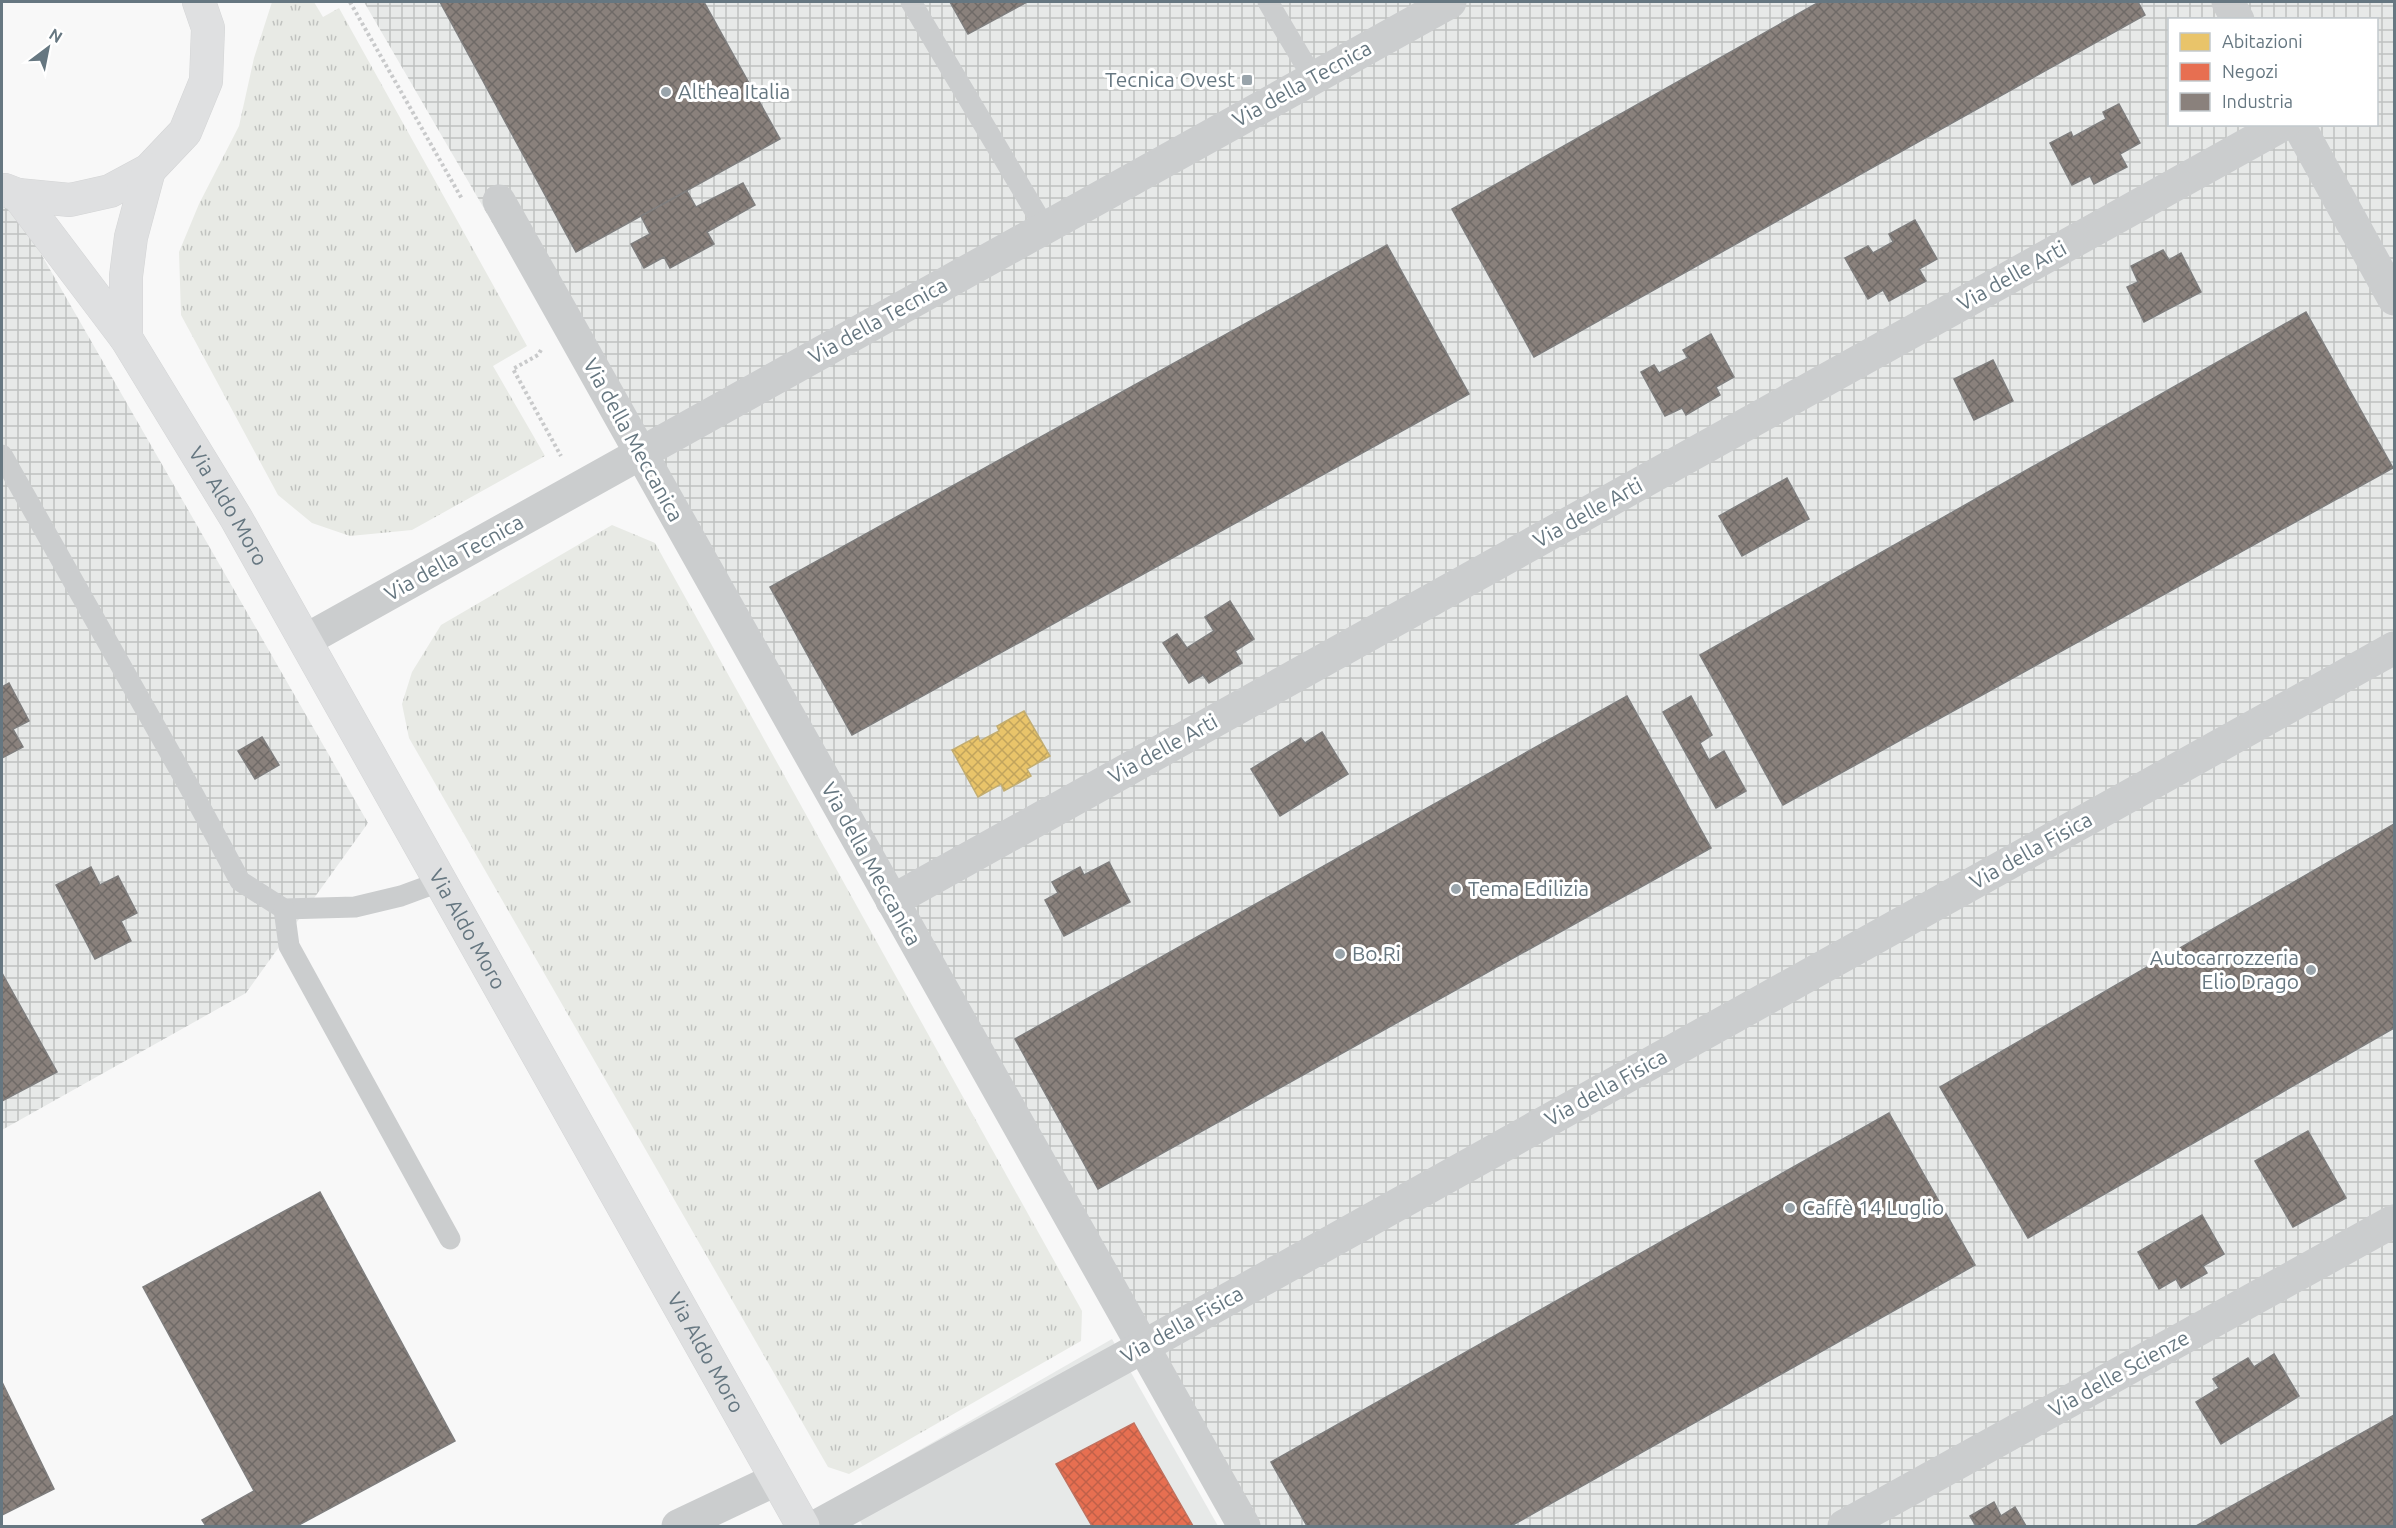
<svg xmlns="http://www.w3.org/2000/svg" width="2396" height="1528" font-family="Ubuntu,sans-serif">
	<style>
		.built { fill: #e7e9e8 }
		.industrial { fill: url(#industrial-grid); fill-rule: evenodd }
		.grass { fill: url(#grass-tufts) }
		.homes { fill: url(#homes-cross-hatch); stroke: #c2ad71; stroke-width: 1.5 }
		.shops { fill: url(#shops-cross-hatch); stroke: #c0715f; stroke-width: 1.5 }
		.industry { fill: url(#industry-cross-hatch); stroke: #7f7e7e; stroke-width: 1.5 }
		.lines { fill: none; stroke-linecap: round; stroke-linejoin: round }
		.secondary-casing { stroke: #d4d5d6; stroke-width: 34 }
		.path { stroke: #c9cacb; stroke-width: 4; stroke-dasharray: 3 3; stroke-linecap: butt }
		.lane { stroke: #cbcdce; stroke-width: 21 }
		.street { stroke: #cbcdce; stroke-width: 33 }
		.secondary { stroke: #dfe0e1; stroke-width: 33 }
		.poi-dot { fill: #99a4ab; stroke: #fff; stroke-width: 2 }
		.labels { text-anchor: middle; stroke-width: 6; stroke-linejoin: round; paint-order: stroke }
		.poi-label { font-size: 21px; fill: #667781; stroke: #fff; text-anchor: start }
		.street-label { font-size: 21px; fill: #667781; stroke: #fff }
	</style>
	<defs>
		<pattern id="industrial-grid" width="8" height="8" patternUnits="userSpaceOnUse" patternTransform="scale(1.5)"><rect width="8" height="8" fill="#e7e9e8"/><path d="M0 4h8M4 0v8" fill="none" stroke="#bfc2c1"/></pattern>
		<pattern id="grass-tufts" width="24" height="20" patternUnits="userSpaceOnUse" patternTransform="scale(1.5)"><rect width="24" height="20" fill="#e8eae5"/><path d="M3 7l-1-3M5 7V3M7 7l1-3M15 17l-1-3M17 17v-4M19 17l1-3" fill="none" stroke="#c0c2bf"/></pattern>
		<pattern id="homes-cross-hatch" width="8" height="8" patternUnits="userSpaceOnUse" patternTransform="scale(1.5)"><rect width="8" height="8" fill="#e9c46a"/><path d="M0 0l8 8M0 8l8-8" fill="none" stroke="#c1a45d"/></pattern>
		<pattern id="shops-cross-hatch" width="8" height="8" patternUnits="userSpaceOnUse" patternTransform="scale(1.5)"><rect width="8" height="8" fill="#e76f51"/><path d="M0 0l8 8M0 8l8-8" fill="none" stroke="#bf6049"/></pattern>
		<pattern id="industry-cross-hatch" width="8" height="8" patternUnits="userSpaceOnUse" patternTransform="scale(1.5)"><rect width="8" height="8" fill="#8a817c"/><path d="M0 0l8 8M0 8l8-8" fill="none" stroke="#6f6a67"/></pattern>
	</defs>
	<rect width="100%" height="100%" fill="#f8f8f8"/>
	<path class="built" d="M1112 1339 1218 1526H863L843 1494Z"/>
	<g class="industrial">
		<path d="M364 2H2394V1526H1250ZM2170 20H2376V124H2170Z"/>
		<path d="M2 186 368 823 246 993 2 1130Z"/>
	</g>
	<g class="grass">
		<path d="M272 2H314L323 17 339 8 527 346 493 366 545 456 412 530 350 536 312 523 278 495 181 315 179 252 199 204 239 126 254 58Z"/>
		<path d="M612 525 655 543 1082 1311 1081 1341 849 1474 828 1467 409 738 402 704 412 672 441 625Z"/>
	</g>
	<path class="homes" d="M1024 711 1050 756 1027 769 1031 776 1004 791 1001 784 978 797 952 750 978 736 980 741 999 731 997 726Z"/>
	<path class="shops" d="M1134 1423 1193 1526H1092L1056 1464Z"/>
	<g class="industry">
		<path d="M440 2H704L780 139 576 252Z"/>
		<path d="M950 2H1027L968 34Z"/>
		<path d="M1819 2H2138L2145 15 1534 357 1452 209Z"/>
		<path d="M2119 104 2140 143 2120 154 2127 167 2094 184 2090 176 2072 185 2050 143 2071 132 2073 137 2106 119 2103 112Z"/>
		<path d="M743 183 755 205 707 232 714 244 670 268 664 257 644 268 631 244 650 234 641 216 687 191 696 207Z"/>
		<path d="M1915 220 1937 259 1919 269 1926 281 1889 301 1883 290 1868 299 1845 258 1868 246 1873 253 1893 242 1889 234Z"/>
		<path d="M1387 245 1469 394 852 735 770 587Z"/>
		<path d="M2163 250 2169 260 2181 253 2201 292 2144 322 2127 287 2138 282 2131 266Z"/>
		<path d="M2306 312 2393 468 1783 805 1700 655Z"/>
		<path d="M1711 334 1734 377 1716 387 1720 395 1686 415 1682 408 1665 416 1641 372 1654 365 1659 373 1688 358 1683 350Z"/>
		<path d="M1993 360 2013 401 1974 420 1954 379Z"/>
		<path d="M1787 478 1809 519 1742 556 1719 516Z"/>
		<path d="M1230 601 1254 639 1235 651 1242 663 1209 683 1203 675 1189 683 1163 643 1177 634 1187 648 1214 631 1205 617Z"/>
		<path d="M9 683 29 721 13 729 23 747 2 758V687Z"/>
		<path d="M1627 696 1711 848 1098 1189 1015 1039Z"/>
		<path d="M1691 696 1712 735 1700 743 1709 760 1724 751 1746 791 1716 808 1663 712Z"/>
		<path d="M1322 732 1348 774 1280 816 1251 769 1301 738 1305 743Z"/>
		<path d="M262 737 279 765 255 779 238 751Z"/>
		<path d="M2394 824V1028L2028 1238 1940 1087Z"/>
		<path d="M1109 862 1130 902 1064 936 1045 900 1058 893 1052 882 1080 867 1084 875Z"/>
		<path d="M91 867 100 885 118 876 137 913 121 921 131 941 95 959 56 885Z"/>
		<path d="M2 973 57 1072 2 1101Z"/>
		<path d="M1889 1113 1975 1265 1511 1526H1307L1271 1462Z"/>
		<path d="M2308 1131 2346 1198 2293 1227 2255 1161Z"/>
		<path d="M320 1192 455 1441 297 1526H206L202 1520 254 1491 143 1287Z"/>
		<path d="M2202 1215 2224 1254 2203 1266 2207 1273 2181 1288 2176 1279 2159 1289 2138 1252Z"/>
		<path d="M2274 1354 2299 1396 2221 1444 2196 1402 2219 1388 2213 1379 2248 1358 2254 1367Z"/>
		<path d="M2 1382 54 1489 2 1515Z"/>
		<path d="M2394 1415V1526H2196Z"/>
		<path d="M1994 1502 2001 1516 2015 1507 2026 1526H1976L1970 1516Z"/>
	</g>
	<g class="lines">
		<defs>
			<g id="secondary">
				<path d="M5 190 18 195 70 200 110 191 149 170 185 132 206 81 208 28 199 2"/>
				<path id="s1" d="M18 195 126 338 236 518 803 1526"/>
				<path d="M126 338V276L131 237 149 170"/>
			</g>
		</defs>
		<use href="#secondary" class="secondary-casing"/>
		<g class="path">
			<path d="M350 2 462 199"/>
			<path d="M541 350 538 355 513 369 561 456"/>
		</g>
		<g class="lane">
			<path d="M911 2 1045 228"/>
			<path d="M1268 2 1313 78"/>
			<path d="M2 455 191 790 240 881 284 909 355 907 401 896 439 882"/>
			<path d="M284 909 289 946 450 1239"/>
		</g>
		<g class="street">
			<path d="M2228 2 2238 20"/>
			<path d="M2298 124 2394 299"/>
			<path d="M499 201 1244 1526"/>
			<path d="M306 640 1450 2"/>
			<path d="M892 901 2284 124"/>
			<path d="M678 1526 775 1480"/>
			<path d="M817 1526 1121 1359 2394 648"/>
			<path d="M1844 1526 2394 1221"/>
		</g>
		<use href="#secondary" class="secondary"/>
	</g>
	<g class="poi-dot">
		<rect x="1241" y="74" width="12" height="12" rx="3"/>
		<circle cx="666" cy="92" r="6"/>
		<circle cx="1456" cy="889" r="6"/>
		<circle cx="1340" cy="954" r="6"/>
		<circle cx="2311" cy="970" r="6"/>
		<circle cx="1790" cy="1208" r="6"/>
	</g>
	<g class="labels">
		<g class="poi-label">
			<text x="1235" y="87" text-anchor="end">Tecnica Ovest</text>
			<text x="678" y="99">Althea Italia</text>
			<text x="1468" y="896">Tema Edilizia</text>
			<text x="1352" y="961">Bo.Ri</text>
			<text x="2299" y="965" text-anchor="end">Autocarrozzeria<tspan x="2299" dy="24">Elio Drago</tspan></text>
			<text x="1802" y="1215">Caffè 14 Luglio</text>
		</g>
		<g class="street-label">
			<text transform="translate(1302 84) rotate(-29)" y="7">Via della Tecnica</text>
			<text transform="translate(2012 276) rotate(-29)" y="7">Via delle Arti</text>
			<text transform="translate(878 321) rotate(-29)" y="7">Via della Tecnica</text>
			<text transform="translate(633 440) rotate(61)" y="7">Via della Meccanica</text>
			<text dy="7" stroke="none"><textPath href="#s1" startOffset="376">Via Aldo Moro</textPath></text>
			<text transform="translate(1588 513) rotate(-29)" y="7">Via delle Arti</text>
			<text transform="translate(454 558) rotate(-29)" y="7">Via della Tecnica</text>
			<text transform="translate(1163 749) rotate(-29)" y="7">Via delle Arti</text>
			<text transform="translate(2031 851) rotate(-29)" y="7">Via della Fisica</text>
			<text transform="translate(871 864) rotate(61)" y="7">Via della Meccanica</text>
			<text dy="7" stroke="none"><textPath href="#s1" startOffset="862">Via Aldo Moro</textPath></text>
			<text transform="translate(1606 1088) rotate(-29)" y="7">Via della Fisica</text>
			<text transform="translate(1182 1325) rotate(-29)" y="7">Via della Fisica</text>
			<text dy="7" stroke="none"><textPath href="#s1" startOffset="1348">Via Aldo Moro</textPath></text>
			<text transform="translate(2119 1374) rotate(-29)" y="7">Via delle Scienze</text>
		</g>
	</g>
	<rect width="2396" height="1528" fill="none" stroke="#667781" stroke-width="6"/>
	<rect x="2168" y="18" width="210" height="108" fill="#ffffff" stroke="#c2c9cd" stroke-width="1.5"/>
	<rect x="2180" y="33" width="30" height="18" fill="#e9c46a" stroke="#c2c9cd" stroke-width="1.5"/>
	<text x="2222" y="48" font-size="18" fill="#667781">Abitazioni</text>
	<rect x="2180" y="63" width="30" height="18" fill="#e76f51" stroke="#c2c9cd" stroke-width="1.5"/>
	<text x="2222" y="78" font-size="18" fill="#667781">Negozi</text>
	<rect x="2180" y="93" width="30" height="18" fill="#8a817c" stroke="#c2c9cd" stroke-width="1.5"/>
	<text x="2222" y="108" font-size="18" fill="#667781">Industria</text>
	<g transform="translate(48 48) rotate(32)" stroke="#ffffff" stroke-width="4.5" paint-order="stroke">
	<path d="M0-4.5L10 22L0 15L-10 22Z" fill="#667781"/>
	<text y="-9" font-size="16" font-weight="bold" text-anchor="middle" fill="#667781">N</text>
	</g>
</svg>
